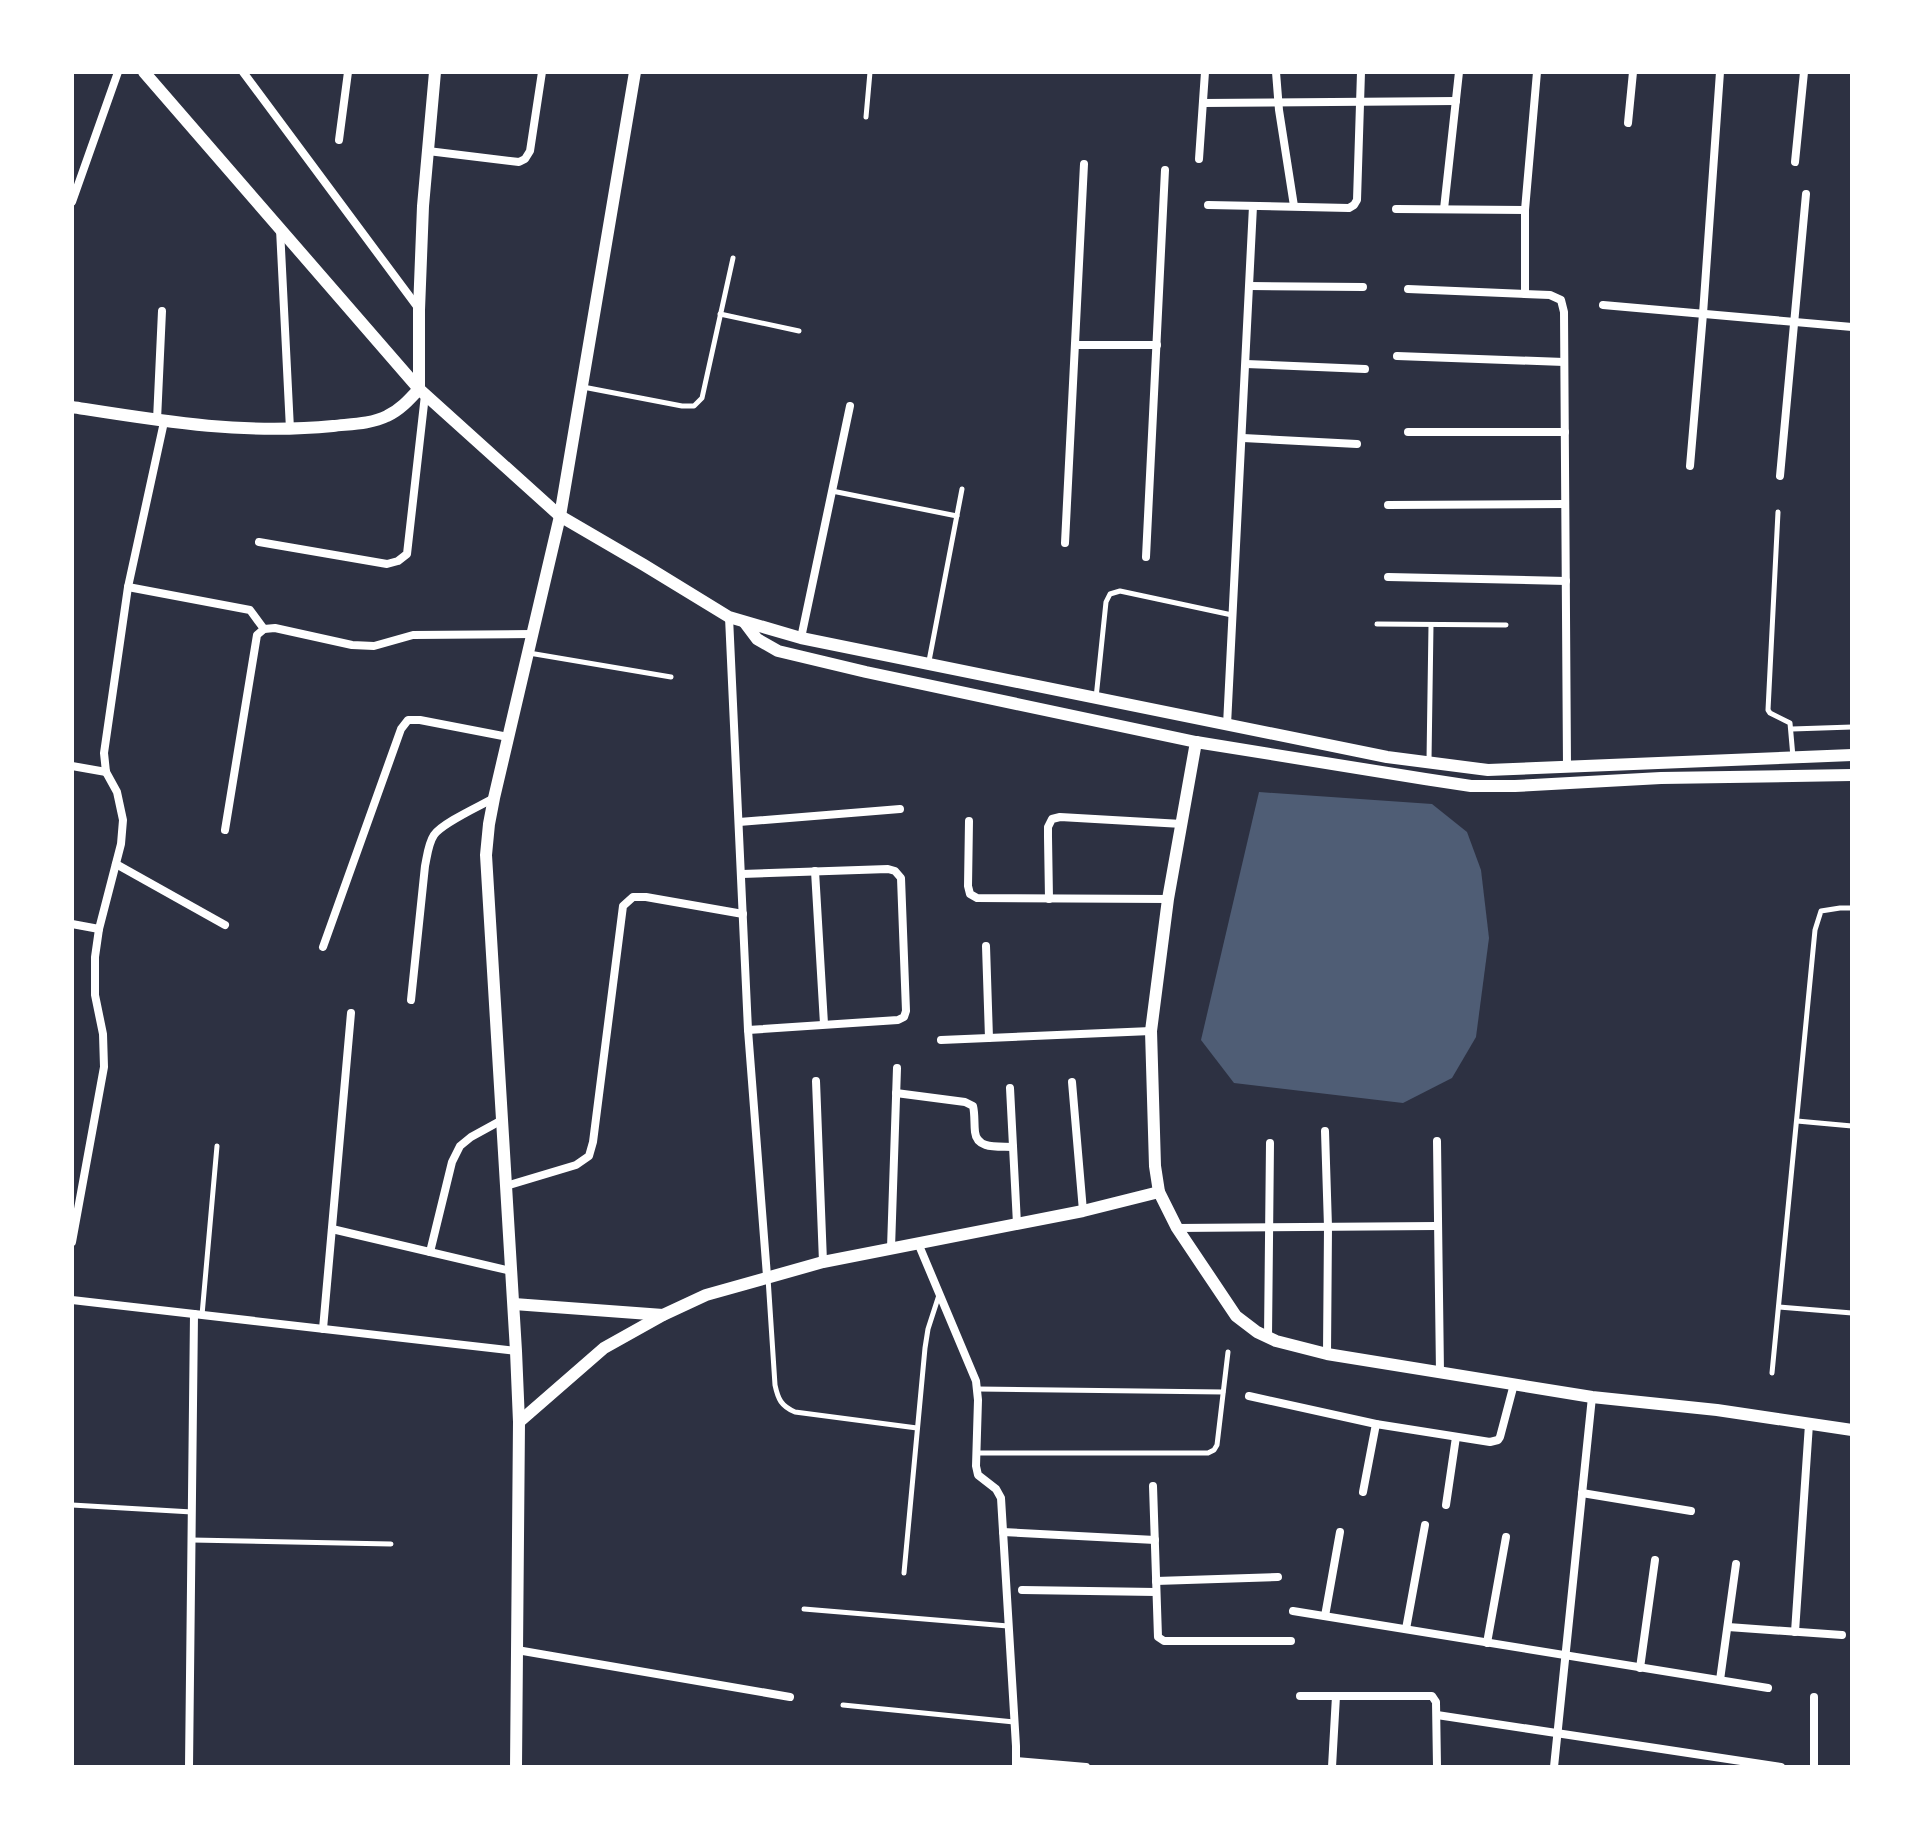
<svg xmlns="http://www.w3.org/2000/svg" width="1924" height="1839" font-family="Raleway,sans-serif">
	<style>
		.water { fill: #4f5d75 }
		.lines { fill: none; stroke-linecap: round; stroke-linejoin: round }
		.service { stroke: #fff; stroke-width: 5 }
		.minor { stroke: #fff; stroke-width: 8 }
		.tertiary { stroke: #fff; stroke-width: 12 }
	</style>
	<rect width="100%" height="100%" fill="#2d3142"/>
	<path class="water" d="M1259 792 1432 804 1467 832 1481 870 1489 938 1476 1037 1452 1078 1403 1103 1234 1083 1201 1040Z"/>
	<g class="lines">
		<g class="service">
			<path d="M866 117 870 72"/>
			<path d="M720 314 799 331"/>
			<path d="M583 387 682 406H694L702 398 733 258"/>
			<path d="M832 491 957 516"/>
			<path d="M1778 512 1768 710 1770 713 1790 723 1793 757"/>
			<path d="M1377 624 1506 625"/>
			<path d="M529 653 671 677"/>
			<path d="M929 661 962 489"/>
			<path d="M1096 698 1106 602 1110 594 1120 591 1232 615"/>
			<path d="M1792 729 1852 727"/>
			<path d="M1429 760 1431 625"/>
			<path d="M1797 1121 1852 1126"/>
			<path d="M768 1278 775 1385C778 1399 781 1406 795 1412L917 1428"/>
			<path d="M1779 1307 1852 1313"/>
			<path d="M202 1315 217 1146"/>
			<path d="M1772 1373 1815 930 1821 911 1840 908H1852"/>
			<path d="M978 1389 1223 1392"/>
			<path d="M976 1453H1208L1214 1450 1217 1445 1228 1352"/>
			<path d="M72 1505 192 1512"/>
			<path d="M192 1540 391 1544"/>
			<path d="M904 1573 925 1348 928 1329 939 1295"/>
			<path d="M804 1609 1008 1626"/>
			<path d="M843 1705 1014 1722"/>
		</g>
		<g class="minor">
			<path d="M243 72 419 309"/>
			<path d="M1276 72 1279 110 1294 206"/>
			<path d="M1203 103 1456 101"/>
			<path d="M1628 123 1633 72"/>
			<path d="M339 140 348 72"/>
			<path d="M428 151 519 162 525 159 530 151 542 72"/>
			<path d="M1199 159 1205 72"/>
			<path d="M1795 162 1804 72"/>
			<path d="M72 202 118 72"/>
			<path d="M1208 205 1349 208 1354 205 1357 200 1361 72"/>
			<path d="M1396 209 1525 210"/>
			<path d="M1444 209 1459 72"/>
			<path d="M280 229 290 429"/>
			<path d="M1250 286 1363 287"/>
			<path d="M1408 289 1550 295 1561 300 1564 312 1567 766"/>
			<path d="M1525 294V210L1537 72"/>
			<path d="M1603 305 1852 327"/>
			<path d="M1075 345H1157"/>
			<path d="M1397 356 1564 362"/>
			<path d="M1246 364 1365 369"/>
			<path d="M157 420 162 311"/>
			<path d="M1408 432H1565"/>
			<path d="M1243 438 1357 444"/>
			<path d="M1690 466 1703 314 1720 72"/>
			<path d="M1780 476 1806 194"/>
			<path d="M1388 505 1565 504"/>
			<path d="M259 542 387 564 398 561 407 554 425 395"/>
			<path d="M1065 543 1084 164"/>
			<path d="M1146 557 1165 170"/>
			<path d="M1388 577 1566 581"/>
			<path d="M128 587 250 610 264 629"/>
			<path d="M729 617 748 1030 767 1276"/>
			<path d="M801 638 850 406"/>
			<path d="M1227 725 1253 206"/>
			<path d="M72 766 106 772"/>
			<path d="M969 821 968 886 970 894 977 898 1168 899"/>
			<path d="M739 822 900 809"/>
			<path d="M225 830 257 635 264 629 275 628 352 645 374 646 413 635 532 634"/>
			<path d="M116 864 225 925"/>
			<path d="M815 871 824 1024"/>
			<path d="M742 874 888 869 895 871 901 878 906 1011 904 1017 898 1020 748 1030"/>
			<path d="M1049 899 1048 837V827L1052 819 1060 817 1182 824"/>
			<path d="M72 924 99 929"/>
			<path d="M986 946 989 1038"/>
			<path d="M323 947 401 729 408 720H420L508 737"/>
			<path d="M411 1000 425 866C427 857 428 844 434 835 442 823 480 806 494 798"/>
			<path d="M941 1040 1151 1031"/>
			<path d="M816 1081 823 1262"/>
			<path d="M1072 1082 1083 1211"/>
			<path d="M1010 1088 1017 1224"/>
			<path d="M896 1093 965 1102 973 1106C975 1114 974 1123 975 1132 977 1150 999 1146 1013 1147"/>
			<path d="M1325 1131 1328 1227 1327 1354"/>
			<path d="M1437 1141 1440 1373"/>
			<path d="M506 1186 576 1165 589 1156 593 1142 623 906 633 897H646L743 914"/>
			<path d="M1177 1228 1437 1226"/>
			<path d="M332 1229 511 1271"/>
			<path d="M72 1242 104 1067 103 1034 95 995V957L99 929 121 844 123 820 117 792 106 772 104 753 128 587 164 422"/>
			<path d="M918 1243 976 1381 978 1400 976 1466 978 1475 996 1489 1001 1498 1016 1746V1767"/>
			<path d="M891 1248 897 1068"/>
			<path d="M430 1252 452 1162 460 1146 471 1137 502 1120"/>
			<path d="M72 1300 516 1351"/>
			<path d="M323 1329 351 1013"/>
			<path d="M1268 1337 1270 1143"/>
			<path d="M1249 1396 1376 1424 1490 1442 1498 1440 1500 1437 1514 1384"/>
			<path d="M1153 1486 1158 1637 1164 1641H1291"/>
			<path d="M1363 1492 1376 1424"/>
			<path d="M1582 1493 1691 1511"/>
			<path d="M1446 1505 1456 1437"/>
			<path d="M1003 1532 1155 1540"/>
			<path d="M1156 1581 1278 1577"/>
			<path d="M1022 1590 1156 1592"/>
			<path d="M1293 1611 1768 1688"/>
			<path d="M1325 1616 1340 1532"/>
			<path d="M1728 1627 1842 1635"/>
			<path d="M1406 1629 1425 1525"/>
			<path d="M1795 1632 1809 1424"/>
			<path d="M1487 1643 1506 1537"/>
			<path d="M517 1650 790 1697"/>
			<path d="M1640 1668 1655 1560"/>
			<path d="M1720 1680 1736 1564"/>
			<path d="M1300 1696H1432L1436 1702 1437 1767"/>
			<path d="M1437 1715 1781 1767"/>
			<path d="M1016 1761 1086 1767"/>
			<path d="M189 1767 194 1314"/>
			<path d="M1332 1767 1336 1696"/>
			<path d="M1554 1767 1592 1397"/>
			<path d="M1814 1767V1697"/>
		</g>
		<g class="tertiary">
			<path d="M144 72 419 389 560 516 644 565 729 617 801 638 1387 757 1488 770 1852 755"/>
			<path d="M72 407C161 421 242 435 333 426 350 424 371 424 387 416 400 410 409 400 419 389V310L423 206 435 72"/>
			<path d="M745 623 757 639 778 651 866 672 1196 742 1425 779 1471 786H1515L1661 778 1852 775"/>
			<path d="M1196 742 1168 899 1151 1031 1155 1166 1159 1192 1177 1228 1236 1316 1257 1332 1276 1341 1327 1354 1592 1397 1717 1410 1852 1430"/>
			<path d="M514 1304 663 1315"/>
			<path d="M519 1422 604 1348 663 1315 706 1295 823 1262 1083 1211 1159 1192"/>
			<path d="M516 1767 519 1422 516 1351 486 855 489 824 494 798 560 516 635 72"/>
		</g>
	</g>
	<rect width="1924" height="1839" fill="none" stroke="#ffffff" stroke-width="148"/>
</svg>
